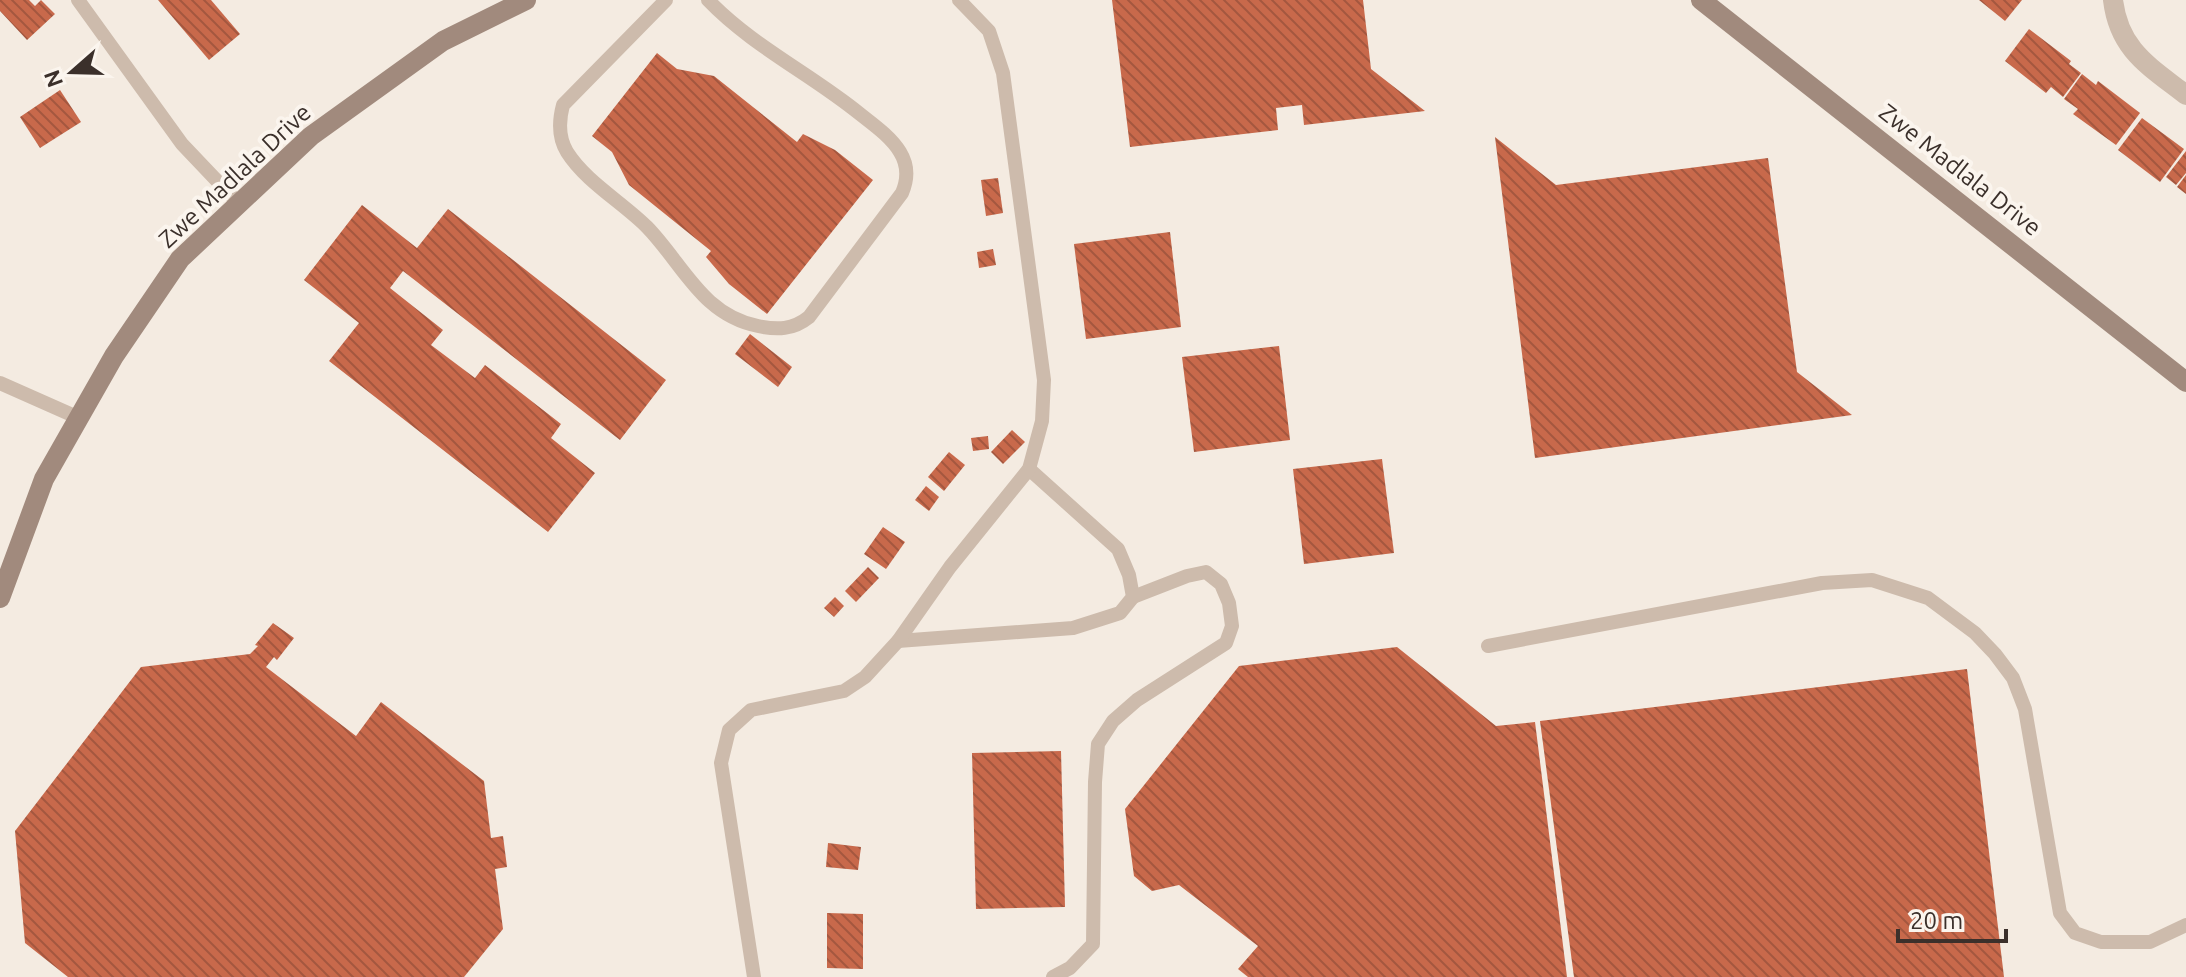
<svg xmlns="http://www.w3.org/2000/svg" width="2186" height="977" font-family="Ubuntu,sans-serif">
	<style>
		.building { fill: url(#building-back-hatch) }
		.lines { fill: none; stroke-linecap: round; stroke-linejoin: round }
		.lane { stroke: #cdbbac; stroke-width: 14 }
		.street { stroke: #cdbbac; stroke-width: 20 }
		.secondary { stroke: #a18a7d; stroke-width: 20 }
		.labels { text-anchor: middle; stroke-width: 8; stroke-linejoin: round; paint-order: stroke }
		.street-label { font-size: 24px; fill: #3b302b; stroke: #fbf5ee }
	</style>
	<defs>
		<pattern id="building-back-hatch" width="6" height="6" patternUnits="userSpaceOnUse" patternTransform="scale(2)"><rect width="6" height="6" fill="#c8694b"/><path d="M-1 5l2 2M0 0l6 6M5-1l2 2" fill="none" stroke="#a4573f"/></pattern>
	</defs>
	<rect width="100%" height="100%" fill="#f4ebe1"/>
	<g class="building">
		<path d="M0 0H29L35 6 41 0 55 14 27 40 0 11Z"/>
		<path d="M158 0H211L240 34 209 60Z"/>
		<path d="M1112 0H1363L1371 69 1425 111 1304 125 1302 105 1276 108 1278 130 1130 147Z"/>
		<path d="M1979 0H2022L2005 21Z"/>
		<path d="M2029 29 2071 61 2069 64 2081 73 2063 97 2051 87 2046 93 2005 61Z"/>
		<path d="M657 53 677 69 714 76 797 142 803 134 835 150 873 180 767 314 729 284 706 257 711 251 629 185 612 152 592 136Z"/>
		<path d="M2082 74 2096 85 2098 81 2140 113 2116 145 2073 114 2078 109 2064 99Z"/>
		<path d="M60 90 81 122 40 148 20 117Z"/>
		<path d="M2142 118 2184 149 2160 182 2118 150Z"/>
		<path d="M1495 137 1556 185 1768 158 1797 372 1852 415 1535 458Z"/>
		<path d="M2186 151V173L2176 185 2166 177Z"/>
		<path d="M2186 175V194L2177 187Z"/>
		<path d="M998 178 1003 213 986 216 981 180Z"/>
		<path d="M362 205 417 248 448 209 666 380 620 440 403 271 390 288 443 330 431 345 475 378 485 365 561 424 551 438 595 473 548 532 329 361 359 323 304 280Z"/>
		<path d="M1170 232 1181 327 1086 339 1074 244Z"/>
		<path d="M993 249 996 265 979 268 977 252Z"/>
		<path d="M750 334 792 367 778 387 735 354Z"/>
		<path d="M1279 346 1290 440 1194 452 1182 357Z"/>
		<path d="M1012 430 1025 442 1003 464 991 452Z"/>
		<path d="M988 436 989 449 973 451 971 438Z"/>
		<path d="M949 452 965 465 944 491 928 477Z"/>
		<path d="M1382 459 1394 553 1304 564 1293 469Z"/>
		<path d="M926 486 939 497 929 511 915 500Z"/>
		<path d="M883 527 905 542 886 569 864 554Z"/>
		<path d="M868 567 879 578 856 602 845 591Z"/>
		<path d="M835 597 844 606 834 617 824 608Z"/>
		<path d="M273 623 294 638 277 660 274 657 266 667 356 736 381 702 484 781 491 838 503 836 507 867 495 869 503 929 464 977H68L25 943 15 831 141 667 250 654 258 646 255 645Z"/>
		<path d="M1397 647 1496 726 1535 722 1567 977H1248L1238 969 1258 946 1179 885 1152 891 1134 876 1125 809 1239 666Z"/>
		<path d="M1967 669 2004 977H1574L1540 721Z"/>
		<path d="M1061 751 1065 907 976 909 972 753Z"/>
		<path d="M828 843 861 847 858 870 826 867Z"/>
		<path d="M827 913 863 914V969L827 968Z"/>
	</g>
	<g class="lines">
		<g class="lane">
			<path d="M78 0 182 144 239 204"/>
			<path d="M666 0 563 105C559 120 558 137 567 152 586 182 622 202 647 227 683 264 702 315 758 326 777 330 793 330 809 317L902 193C908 179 908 165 900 152 891 137 874 125 860 114 811 74 752 46 708 0"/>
			<path d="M0 383 79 418"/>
			<path d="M898 641 1073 628 1120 613 1133 597 1129 575 1118 549 1029 469"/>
			<path d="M1488 646 1822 583 1872 580 1928 598 1975 633 1995 654 2013 678 2025 709 2060 913 2075 933 2101 942H2150L2186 925"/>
			<path d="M754 977 721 763 729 730 751 710 844 691 865 677 898 641 950 567 1029 469 1042 421 1044 380 1003 73 989 31 959 0"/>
			<path d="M1053 977 1070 968 1093 944 1095 782 1098 744 1113 721 1137 700 1226 643 1232 626 1229 603 1221 584 1206 572 1187 576 1133 597"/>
		</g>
		<path class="street" d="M2113 0C2119 50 2149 66 2186 95"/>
		<g class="secondary">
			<path d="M1701 0 2186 382"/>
			<path d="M0 598 44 479 114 356 180 259 311 136 443 41 526 0"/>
		</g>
	</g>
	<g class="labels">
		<g class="street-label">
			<text transform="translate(1960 170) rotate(38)" y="8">Zwe Madlala Drive</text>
			<text transform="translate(235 176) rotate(-43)" y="8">Zwe Madlala Drive</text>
		</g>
	</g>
	<g transform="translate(72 72) rotate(250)" stroke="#fbf5ee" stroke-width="6" paint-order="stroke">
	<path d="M0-6L14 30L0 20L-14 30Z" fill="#3b302b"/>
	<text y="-12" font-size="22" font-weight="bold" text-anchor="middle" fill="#3b302b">N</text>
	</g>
	<path d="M1898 929v12h108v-12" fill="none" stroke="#3b302b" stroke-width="4"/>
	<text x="1910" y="929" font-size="24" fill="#3b302b" stroke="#fbf5ee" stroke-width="6" paint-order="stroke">20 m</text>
</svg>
